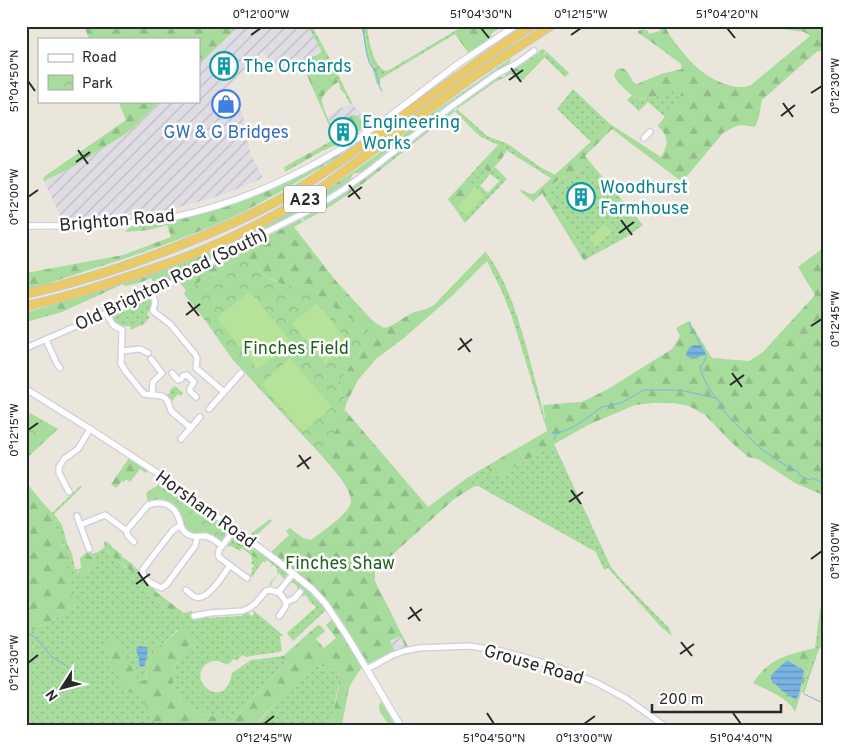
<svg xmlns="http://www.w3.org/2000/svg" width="849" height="751" font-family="Overpass,sans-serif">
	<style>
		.industrial { fill: url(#industrial-furrows) }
		.grass { fill: url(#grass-dots); fill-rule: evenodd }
		.forest { fill: url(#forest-firs); fill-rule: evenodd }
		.park { fill: url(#park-crowns); fill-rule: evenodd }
		.pitch { fill: #b7e299 }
		.water { fill: url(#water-rules) }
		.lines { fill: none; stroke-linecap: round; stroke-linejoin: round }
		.stream { stroke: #77b4e3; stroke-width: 1 }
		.minor-casing { stroke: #d1d1e0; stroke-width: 8 }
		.tertiary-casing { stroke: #d1d1e0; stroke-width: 8 }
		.trunk-casing { stroke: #c7c7c7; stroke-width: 10 }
		.minor { stroke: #fff; stroke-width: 5 }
		.tertiary { stroke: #fff; stroke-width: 5.5 }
		.trunk { stroke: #eaca64; stroke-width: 8 }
		.ticks { fill: none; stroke: #292929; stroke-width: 2 }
		.labels { text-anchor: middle; stroke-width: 5; stroke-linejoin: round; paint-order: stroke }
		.shield { fill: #fff; stroke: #696969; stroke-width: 1 }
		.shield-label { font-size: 16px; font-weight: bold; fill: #292929 }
		.culture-label { font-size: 18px; fill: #0d838f; stroke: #fff; text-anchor: start }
		.shop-label { font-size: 18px; fill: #366cbe; stroke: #fff }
		.street-label { font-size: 18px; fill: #292929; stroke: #fff }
		.park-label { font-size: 18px; fill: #225f20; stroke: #fff }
		.neatline { fill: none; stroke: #292929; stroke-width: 2 }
		.ticks-label { font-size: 12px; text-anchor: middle; fill: #292929 }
	</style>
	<defs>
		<pattern id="industrial-furrows" width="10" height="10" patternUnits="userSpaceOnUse" patternTransform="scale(1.25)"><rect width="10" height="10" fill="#dfdce3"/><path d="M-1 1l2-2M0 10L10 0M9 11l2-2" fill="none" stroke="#bfbdc3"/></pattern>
		<pattern id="grass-dots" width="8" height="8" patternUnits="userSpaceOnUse" patternTransform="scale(1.25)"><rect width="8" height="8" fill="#a7dc9d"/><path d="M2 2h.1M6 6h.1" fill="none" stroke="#90bd87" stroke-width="1.8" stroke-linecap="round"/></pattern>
		<pattern id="forest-firs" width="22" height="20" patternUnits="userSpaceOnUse" patternTransform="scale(1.25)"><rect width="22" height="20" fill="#a7dc9d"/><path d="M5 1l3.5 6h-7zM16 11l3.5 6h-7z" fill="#90bd87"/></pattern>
		<pattern id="park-crowns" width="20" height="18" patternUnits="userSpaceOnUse" patternTransform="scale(1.25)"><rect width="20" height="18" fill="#a7dc9d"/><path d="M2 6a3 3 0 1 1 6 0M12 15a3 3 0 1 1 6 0" fill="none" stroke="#90bd87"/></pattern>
		<pattern id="water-rules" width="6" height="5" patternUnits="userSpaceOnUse" patternTransform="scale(1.25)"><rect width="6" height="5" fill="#77b4e3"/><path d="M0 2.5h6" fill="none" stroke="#6292b8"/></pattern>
	</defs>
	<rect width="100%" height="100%" fill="#eae6dc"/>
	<g class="industrial">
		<path d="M239 26H308L322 51 318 55 276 66 262 52 224 90 242 112 250 153 263 178 222 195 173 209 126 216 62 219 44 181 69 169 124 135 133 128 160 101H199V64Z"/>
		<path d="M352 103 364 118 373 112 377 118 368 124 364 118 361 120 356 116 353 115 336 125 345 140 341 143 328 117 342 106 343 108Z"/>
		<path d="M401 636 406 647 395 651 390 641Z"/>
	</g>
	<g class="grass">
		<path d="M308 26H312L331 61 352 103 350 104 345 94 340 89V86Z"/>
		<path d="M364 26H367C369 40 372 65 386 71L391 69 458 29 460 31 380 79 381 74C368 62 367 42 364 26Z"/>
		<path d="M763 26H795L805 32 766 27Z"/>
		<path d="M543 49 546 51 544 53 540 52 544 54 547 52 567 71 569 73 565 77 545 58 539 56 538 53 540 51 535 53Z"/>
		<path d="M510 59 511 60 508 64 452 102 386 155 383 151H382L424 119Z"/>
		<path d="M689 84 665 117 648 102 639 111 627 100 632 95 636 98 643 99Z"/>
		<path d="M573 89 610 124 591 142 557 109Z"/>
		<path d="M457 109 487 136 508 144 540 167 555 175 552 178 549 177 498 145 481 137 474 131 455 111Z"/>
		<path d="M590 162 643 225 625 238 588 258 550 196 547 190 554 183 562 178 572 177Z"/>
		<path d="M480 164 489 173 495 167 507 179 465 223 456 210 458 207 467 215 476 187 474 189 465 181ZM490 174 500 181 498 182 488 193 480 186Z"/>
		<path d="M485 251C507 279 517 315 527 349 534 376 542 403 547 431L512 317 503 294 487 261 489 259 485 252Z"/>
		<path d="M151 298C155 304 151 309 147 314L150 317 142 326 141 325 131 330 130 326C121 327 116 325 111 317L112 315Z"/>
		<path d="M175 386 183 393 181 396 178 394 171 402 166 397 167 394 165 395 154 393V390H156V393L168 394 170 393V390Z"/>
		<path d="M554 444 611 567 619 577 669 628 672 636 661 627 608 568 604 570 596 552 478 486 473 487 467 478 487 466 493 475H500Z"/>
		<path d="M80 486H82L81 488 55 513V515L52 513Z"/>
		<path d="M58 519 62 525 67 543 72 554 75 569H79L77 573 88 570 90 566 95 560 94 557 90 556 87 552 91 551 92 554 100 551 105 546 108 552 126 568 135 570 136 568 140 572C141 577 144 581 148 584H146L144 587 149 595 169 609 170 610 182 615 184 613 192 611 195 619 202 618 242 616V614L248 612 251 616 254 614 253 610 284 636H280L282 651 279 652 251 656 247 657 243 655 236 661 234 659 227 665C221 661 215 659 208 663 183 679 226 714 232 673L251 660 283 656 318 625 321 626 325 631 323 633 317 627 286 655 281 657 286 664 251 699 232 722 193 710C176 701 167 680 177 662 181 653 189 647 196 640L177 630 164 643 157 647 148 663 147 669 146 680 162 725H26V634L75 608 62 544 58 537 54 525Z"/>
		<path d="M270 519 272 521 252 539 250 538 249 537 253 532Z"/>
		<path d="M236 535 287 572V576L284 579 279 573 271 583 272 584 270 587V582L277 575 278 572 276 570 278 569 273 565 270 567 272 564 267 560 265 563 263 561 252 577 250 575 253 571 251 569 254 566 251 563 253 560 251 558 252 556 263 561 254 549 241 539 239 546 242 548 240 551 231 546 230 547 227 546 231 541 229 540 232 536Z"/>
		<path d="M293 579H295C304 585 325 600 325 611L293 641 287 633 316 607 308 600 309 598 305 595 303 597 301 594 302 593 297 589 298 587 292 582 290 584 289 583Z"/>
		<path d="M823 603V645L819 649 804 693 802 692 815 648 820 610Z"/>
		<path d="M315 666 327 668 337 672 339 677 333 717 331 725H258C261 718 268 712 273 706 285 693 298 681 311 668Z"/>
	</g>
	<g class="forest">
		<path d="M84 26H239L199 64V39H89Z"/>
		<path d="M362 26H364C367 42 368 62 381 74L380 86 376 83C375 72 369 62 366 51 364 43 364 35 362 26Z"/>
		<path d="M462 26H502L491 34 492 36 469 54 455 34 459 31 458 29Z"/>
		<path d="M659 26H665C669 37 690 62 700 70 712 80 736 92 751 85L810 36 795 26H823V50L818 51 814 54 762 100 759 117 755 127 742 125 736 126 723 133 682 182 612 129 585 156 590 162 572 177 562 178 554 183 547 190 550 196 588 258 584 261 542 193 533 202 519 190C525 189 529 196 535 193L610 124 661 157C669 143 669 137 658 126L688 85C675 88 648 103 635 97 632 96 629 93 626 90 621 86 616 81 614 75L617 69 622 68C629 71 630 77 634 83L637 84 661 74 682 69 681 64 650 41 638 33V31L643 29 648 31 649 34 660 31Z"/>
		<path d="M322 51 338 82C333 86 324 92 322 99 321 108 336 134 341 143L322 151 285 172 284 167 335 139 306 73 299 66 292 62 318 55Z"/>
		<path d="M538 53 539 56 545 57 521 82 511 74 495 82 457 109 456 106C468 94 485 85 499 76L502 77 505 76 507 72Z"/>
		<path d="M118 101H160L133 128 124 135 69 169 44 181 43 179 45 176 126 120Z"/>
		<path d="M451 109 455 111 409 147 407 144Z"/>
		<path d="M352 115C359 115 362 121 366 127L349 137 340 123Z"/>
		<path d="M498 145 507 150 501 160 489 173 480 164Z"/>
		<path d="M404 146 407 149C374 175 342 202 304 221L303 219 304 217 351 188Z"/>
		<path d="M382 151H384L386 155 364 172 356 173 353 174 349 183 314 206 170 281 163 283 158 282 154 283 151 278 139 283 125 286 123 284 62 312 26 322V312C56 305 85 295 114 286 159 272 204 257 246 236 294 212 339 183 382 151Z"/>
		<path d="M340 152H342V154C311 174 280 193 247 210 180 243 110 263 40 286L26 289V273L123 255 171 237 167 225 149 230 125 232 128 228 132 226 209 210Z"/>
		<path d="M465 181 474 189 456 210 448 199Z"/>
		<path d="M299 220H302L303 222 294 227 336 281 371 319 377 324 384 328C394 326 401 319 410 314 418 310 426 310 434 305L485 252 489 259 452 296 404 338 376 359 358 380 347 402 339 389 338 383 369 339 279 283 265 275 249 259 234 262 186 290 179 282Z"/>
		<path d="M823 248V495L795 483 758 459 748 457 731 442 705 415 689 406 673 403H653L635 405 588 425 500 475H494L491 473 487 466 547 431 543 405 566 403 582 402 608 389 672 349 680 336 676 328 689 321 712 358 749 361 763 352 815 295 798 267Z"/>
		<path d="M345 410 428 507 467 478 473 487 453 500 381 565 375 572V581L408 647H406L400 636 390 641 395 651 370 663H365L352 682 349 688 342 725H331C333 718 341 677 338 673 336 671 330 669 327 668 319 665 314 666 308 671L263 716 259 722 258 725H155L141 697 136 693 126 692 122 686 105 647C106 643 111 640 116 641L138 679 140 681 146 680 148 663 157 647 164 643 184 625 196 640C189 647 181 653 177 662 167 680 176 701 193 710L232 722 251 699 286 664 280 657 286 655 317 626 323 633 316 639 324 648 336 638 326 625 336 616 270 553 289 535 286 531 290 528 303 538 311 540C320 533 350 513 351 502 351 486 330 466 321 455L331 440Z"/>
		<path d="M129 458 148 470 146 473 140 469 130 482 126 479 124 482 122 481 116 488 111 484Z"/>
		<path d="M164 483C171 486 178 491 185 496 188 499 190 502 194 504L198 509 202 510 204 513H207L210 515 224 528 226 530 225 534 223 535 215 530 211 524H208C198 517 188 509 179 502 174 497 170 491 164 488L162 484Z"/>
		<path d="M29 486 44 504 58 519 54 525 64 551 75 608 26 634V487Z"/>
		<path d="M235 537C243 540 252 547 257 553H260L264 558 263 561 252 556 234 542V539Z"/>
		<path d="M106 541 112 546V547L122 555 121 556 134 565 133 566 136 568 134 572C129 570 110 555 107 550 106 550 104 543 104 542Z"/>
		<path d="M87 552 90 556 95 558C93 565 85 574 78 576L79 569 81 568 80 558Z"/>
		<path d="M146 584H148L155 590 156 592 184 613 182 615C179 616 171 612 169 609L149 595 143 587Z"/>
		<path d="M815 648 795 712C790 699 765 689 753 683 770 657 788 655 815 648ZM789 660 798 667 802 668 804 671 799 694 796 700 775 685V672C780 668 782 663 789 660Z"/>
		<path d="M381 701 395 725H389L380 712 379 706Z"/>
	</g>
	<g class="park">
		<path d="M242 259H249L265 275 271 279 279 283 310 292 366 328 370 332 369 339 338 383 339 389 347 402C342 420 333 440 321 455L233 360 204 319 184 294 186 290 234 262Z"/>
		<path d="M30 413 58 429 26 459V421Z"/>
		<path d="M162 479 221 523 222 525 227 530C228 534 225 539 221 541L207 534 196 536 187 532 169 503 160 500 148 501C143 489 151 491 157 486 159 484 160 481 162 479ZM164 483C171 486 178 491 185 496 189 500 190 502 194 504L198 509 202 510 204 513H207L211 517V519C217 521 223 525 226 530L225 534 223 535 215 530 211 524 194 514 190 510 189 507C177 504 174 493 164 488L162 484Z"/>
	</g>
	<g class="pitch">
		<path d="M476 187 485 195 467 216 458 207Z"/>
		<path d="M605 224 612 232 596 246 589 239Z"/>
		<path d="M250 291 291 342 258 369 217 318Z"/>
		<path d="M317 303 350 344 325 364 292 323Z"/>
		<path d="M290 358 332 407 303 432 261 384Z"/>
	</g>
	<g class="water">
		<path d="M694 345H701L706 354 705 355C699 357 692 359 686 356 687 350 688 348 694 345Z"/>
		<path d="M139 646 146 647 148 650 145 665 142 667 139 665V659L136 649Z"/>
		<path d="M788 660 798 667 802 668 804 671 799 694 796 700 781 690 771 680V675C776 671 783 663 788 660Z"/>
	</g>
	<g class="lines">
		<g class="stream">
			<path d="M362 26C365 38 365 50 369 62 371 67 376 70 377 76 379 82 378 85 382 91"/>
			<path d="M690 322V327L701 345"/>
			<path d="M703 349C708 355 706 361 700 366 702 377 709 389 716 398L718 399 722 409 733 421 760 448 780 462 798 472 799 475 809 480 813 478 819 481 823 485"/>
			<path d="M552 433H557L567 430 577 425 602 407 621 403 644 390H680L716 398"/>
			<path d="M554 439 557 433"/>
			<path d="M26 632 36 638 52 657 76 672"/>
			<path d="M804 694 823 703"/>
		</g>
		<defs>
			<g id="minor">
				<path d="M644 138 650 132"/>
				<path d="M152 293 155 302 153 311 170 324 195 354 197 358 196 368 224 392"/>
				<path d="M106 313 113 325 122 330 121 364 127 373 144 394 162 396 165 398 168 402 171 411 191 428"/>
				<path d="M46 340 57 364 60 368"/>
				<path d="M26 348 152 293 205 266 239 246 314 208 343 190 369 171 452 106 497 74 516 64 534 51"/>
				<path d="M122 351 140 349 148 353"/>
				<path d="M151 359 162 373 153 382 152 395"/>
				<path d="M172 373 178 380 181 379"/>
				<path d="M183 376 187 375 194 382 192 385"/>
				<path d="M190 388V391L196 397"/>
				<path d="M209 409 241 373"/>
				<path d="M181 439 200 417"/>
				<path d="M69 492 59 473V467L64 459 78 449 90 429"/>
				<path d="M77 516 89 549"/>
				<path d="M80 525 105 515 124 529 127 530 148 505C162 500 174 504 179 519 181 526 182 532 189 535 195 538 199 536 205 536 212 537 217 542 222 546"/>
				<path d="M180 526 173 530 143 569C141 578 153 585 161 588L166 585 195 546 197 537"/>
				<path d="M126 530 128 536 134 542"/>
				<path d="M234 530 219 550 218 555 220 558 247 578"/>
				<path d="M186 590C189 592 192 596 196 597 208 601 224 574 230 565"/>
				<path d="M278 591C287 604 290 602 279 616"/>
				<path d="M286 602 294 599 300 592"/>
				<path d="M194 616 210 613 242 611 249 608 255 604 266 591 270 590 277 592 280 590 293 574"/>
				<path d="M367 669 393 655 404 651 419 648 469 646 501 651 552 665 595 682 627 699 663 725"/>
			</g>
			<g id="tertiary">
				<path d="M26 226C75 226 125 226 174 217 251 201 322 165 386 119 410 101 434 82 458 64 477 51 496 39 515 26"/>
				<path d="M26 389 90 429 162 476 276 560 312 589 325 603 347 636 400 725"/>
			</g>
			<g id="trunk">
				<path d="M26 294C78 282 129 266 178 246 219 230 260 212 298 189 332 168 365 144 397 120 441 88 485 56 531 26"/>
				<path d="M26 306C60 299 93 289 125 278 153 269 181 260 208 248 248 231 286 210 323 187L474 76 550 26"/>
			</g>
		</defs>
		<use href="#minor" class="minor-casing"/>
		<use href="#tertiary" class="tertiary-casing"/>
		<use href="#trunk" class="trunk-casing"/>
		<use href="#minor" class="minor"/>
		<use href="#tertiary" class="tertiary"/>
		<use href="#trunk" class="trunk"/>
	</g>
	<path class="ticks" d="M481 28 489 38M727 28 735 38M251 35 261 28M571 35 581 28M511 68 521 82M509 80 523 70M28 81 35 91M811 93 822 86M783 103 793 117M781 116 795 105M78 150 88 164M76 162 90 152M349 185 360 199M28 197 38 190M348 197 362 187M621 220 632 235M619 233 634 222M188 302 199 316M186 315 200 304M811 326 822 319M460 338 470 352M458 350 472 339M732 373 742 387M730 385 744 375M28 430 38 423M299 455 309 469M297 467 311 457M571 490 581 504M569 502 583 492M811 559 822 551M138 572 148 586M136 584 150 574M410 607 420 621M408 619 422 609M681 642 692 656M680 654 694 644M28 663 38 655M487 713 494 724M733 713 741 724M264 724 274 716M584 724 595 716"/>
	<defs>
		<symbol id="building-ring" viewBox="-11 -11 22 22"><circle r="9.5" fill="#fff" stroke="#0f9aa8" stroke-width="1.5"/><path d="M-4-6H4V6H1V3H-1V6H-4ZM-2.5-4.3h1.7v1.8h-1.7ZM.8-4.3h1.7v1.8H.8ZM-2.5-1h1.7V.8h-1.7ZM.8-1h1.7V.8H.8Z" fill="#0f9aa8"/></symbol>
		<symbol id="shop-ring" viewBox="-11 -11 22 22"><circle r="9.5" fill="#fff" stroke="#3f7fe0" stroke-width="1.5"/><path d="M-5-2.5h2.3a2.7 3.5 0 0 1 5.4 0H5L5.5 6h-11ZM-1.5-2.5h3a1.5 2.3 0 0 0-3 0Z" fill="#3f7fe0"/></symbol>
	</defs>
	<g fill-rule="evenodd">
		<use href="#building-ring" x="208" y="50" width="32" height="32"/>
		<use href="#shop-ring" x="210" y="88" width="32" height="32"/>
		<use href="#building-ring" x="327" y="116" width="32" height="32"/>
		<use href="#building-ring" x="565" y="181" width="32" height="32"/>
	</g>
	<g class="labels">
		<rect class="shield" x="284" y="185.5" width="42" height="27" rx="4"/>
		<g class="shield-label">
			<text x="305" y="205">A23</text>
		</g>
		<g class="culture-label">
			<text x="243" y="72">The Orchards</text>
			<text x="362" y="128">Engineering<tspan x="362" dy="21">Works</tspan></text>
			<text x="600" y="193">Woodhurst<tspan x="600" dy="21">Farmhouse</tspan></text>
		</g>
		<g class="shop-label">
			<text x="226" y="138">GW &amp; G Bridges</text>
		</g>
		<g class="street-label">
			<text transform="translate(117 220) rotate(-5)" y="6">Brighton Road</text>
			<text transform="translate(171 279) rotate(-26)" y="6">Old Brighton Road (South)</text>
			<text transform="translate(206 509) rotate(36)" y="6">Horsham Road</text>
			<text transform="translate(534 664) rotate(16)" y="6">Grouse Road</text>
		</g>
		<g class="park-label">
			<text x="296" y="354">Finches Field</text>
			<text x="340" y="569">Finches Shaw</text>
		</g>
	</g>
	<rect width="849" height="751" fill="none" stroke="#ffffff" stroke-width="55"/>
	<rect x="38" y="38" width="162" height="65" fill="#ffffff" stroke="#a9a9a9"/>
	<rect x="48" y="54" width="25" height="8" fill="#ffffff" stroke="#a9a9a9"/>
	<text x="82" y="62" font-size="15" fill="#292929">Road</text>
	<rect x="48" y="75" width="25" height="15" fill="url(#park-crowns)" stroke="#a9a9a9"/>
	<text x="82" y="88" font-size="15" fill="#292929">Park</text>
	<g transform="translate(62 688) rotate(234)" stroke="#ffffff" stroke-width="4" paint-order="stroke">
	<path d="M0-4L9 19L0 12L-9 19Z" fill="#292929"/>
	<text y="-8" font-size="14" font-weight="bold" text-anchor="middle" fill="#292929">N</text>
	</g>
	<path d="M652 704v8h129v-8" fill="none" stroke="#292929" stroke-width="2.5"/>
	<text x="659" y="704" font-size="15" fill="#292929" stroke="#ffffff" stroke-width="4" paint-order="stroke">200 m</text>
	<rect x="28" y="28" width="794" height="696" class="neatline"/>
	<g class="ticks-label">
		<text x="261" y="18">0°12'00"W</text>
		<text x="481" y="18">51°04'30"N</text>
		<text x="581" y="18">0°12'15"W</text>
		<text x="727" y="18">51°04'20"N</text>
		<text transform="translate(14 81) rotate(-90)" y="4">51°04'50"N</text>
		<text transform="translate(835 86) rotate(-90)" y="4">0°12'30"W</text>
		<text transform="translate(14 197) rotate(-90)" y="4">0°12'00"W</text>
		<text transform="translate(835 319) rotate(-90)" y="4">0°12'45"W</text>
		<text transform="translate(14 430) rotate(-90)" y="4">0°12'15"W</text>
		<text transform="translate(835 551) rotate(-90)" y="4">0°13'00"W</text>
		<text transform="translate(14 663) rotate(-90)" y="4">0°12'30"W</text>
		<text x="264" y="742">0°12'45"W</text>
		<text x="494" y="742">51°04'50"N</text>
		<text x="584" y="742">0°13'00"W</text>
		<text x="741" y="742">51°04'40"N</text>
	</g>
</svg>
